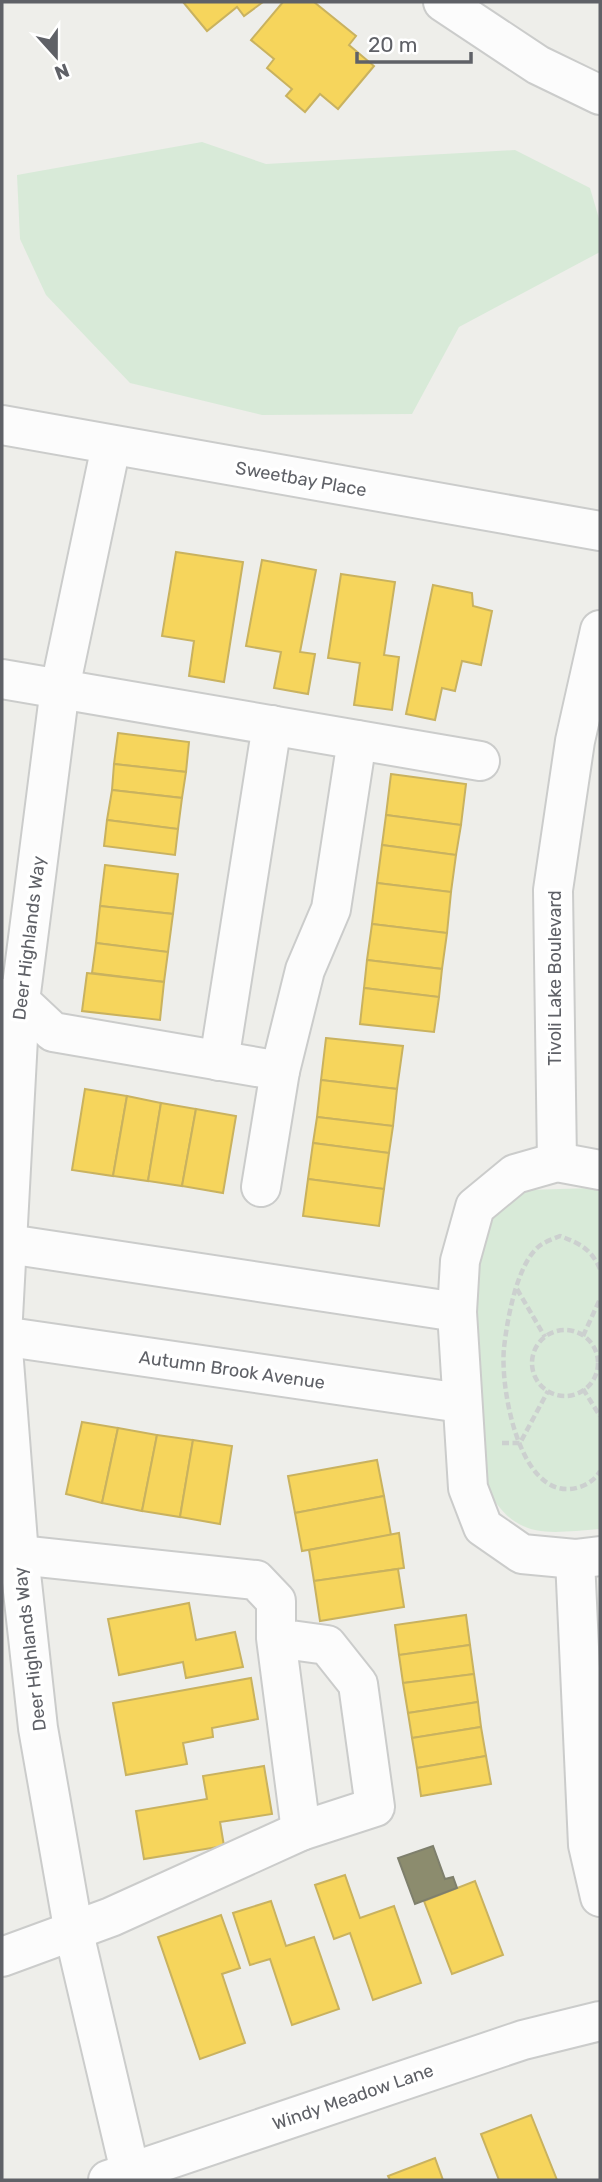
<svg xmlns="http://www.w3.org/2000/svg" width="602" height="2182" font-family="Rubik,sans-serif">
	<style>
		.green { fill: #d8ead8 }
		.homes { fill: #f6d55c; stroke: #c9b25f; stroke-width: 2 }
		.industry { fill: #8c8c6e; stroke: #7e7f6c; stroke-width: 2 }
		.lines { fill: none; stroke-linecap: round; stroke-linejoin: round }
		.minor-casing { stroke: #cbcccb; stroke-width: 42 }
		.path { stroke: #ccd0cf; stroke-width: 4.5; stroke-dasharray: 7 3.5; stroke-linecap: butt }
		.minor { stroke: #fcfcfc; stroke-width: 38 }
		.labels { text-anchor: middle; stroke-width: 7; stroke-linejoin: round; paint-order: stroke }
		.street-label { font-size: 18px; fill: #5f6167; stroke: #fff }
	</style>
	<rect width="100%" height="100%" fill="#eeeeea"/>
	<g class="green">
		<path d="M202 142 266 164 515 150 590 188 600 222V252L459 327 412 414 262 415 130 383 46 295 20 239 17 175Z"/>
		<path d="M593 1188 600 1192V1529C545 1533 516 1541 485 1486L475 1267 482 1226 499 1205 527 1190Z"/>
	</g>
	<g class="homes">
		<path d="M183 2H263L244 16 237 7 207 31Z"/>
		<path d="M283 2H314L356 36 349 45 374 66 338 109 320 94 305 112 286 96 292 89 267 68 274 59 251 40Z"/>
		<path d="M176 552 243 562 224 682 189 676 194 641 162 636Z"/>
		<path d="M262 560 316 570 300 652 315 654 308 694 274 688 281 652 246 646Z"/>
		<path d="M341 574 395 582 384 655 399 657 392 710 354 705 360 663 328 658Z"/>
		<path d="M433 585 472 593 473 606 492 611 481 665 462 661 455 691 442 688 435 720 406 714Z"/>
		<path d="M118 733 189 742 186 772 114 764Z"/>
		<path d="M114 764 186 772 182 798 112 790Z"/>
		<path d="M391 774 466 784 461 825 386 815Z"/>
		<path d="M112 790 182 798 178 829 107 820Z"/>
		<path d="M386 815 461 825 456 855 382 845Z"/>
		<path d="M107 820 178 829 175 855 104 846Z"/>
		<path d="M382 845 456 855 451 892 377 883Z"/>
		<path d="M105 865 178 874 173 914 100 906Z"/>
		<path d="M377 883 451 892 447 933 372 924Z"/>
		<path d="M100 906 173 914 168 952 96 943Z"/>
		<path d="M372 924 447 933 442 969 367 960Z"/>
		<path d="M96 943 168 952 164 982 92 973Z"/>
		<path d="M367 960 442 969 439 997 364 988Z"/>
		<path d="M87 973 164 982 160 1020 82 1011Z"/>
		<path d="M364 988 439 997 434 1032 360 1024Z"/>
		<path d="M326 1038 403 1046 397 1089 321 1080Z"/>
		<path d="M321 1080 397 1089 393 1126 317 1117Z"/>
		<path d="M85 1089 127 1096 113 1176 72 1170Z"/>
		<path d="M127 1096 161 1103 148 1181 113 1176Z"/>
		<path d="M161 1103 196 1109 182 1186 148 1181Z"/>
		<path d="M196 1109 236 1116 223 1193 182 1186Z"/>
		<path d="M317 1117 393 1126 389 1153 313 1143Z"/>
		<path d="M313 1143 389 1153 384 1189 308 1179Z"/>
		<path d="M308 1179 384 1189 379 1226 303 1216Z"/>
		<path d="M82 1422 118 1428 102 1503 66 1494Z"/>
		<path d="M118 1428 157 1435 142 1511 102 1503Z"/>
		<path d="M157 1435 193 1440 180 1517 142 1511Z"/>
		<path d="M193 1440 232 1446 220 1524 180 1517Z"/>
		<path d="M377 1460 384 1496 295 1513 288 1476Z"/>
		<path d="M384 1496 391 1535 302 1551 295 1513Z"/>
		<path d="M399 1533 404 1568 314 1581 309 1550Z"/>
		<path d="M398 1569 404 1607 320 1621 314 1581Z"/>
		<path d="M189 1603 196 1640 235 1632 243 1667 186 1678 183 1662 119 1675 108 1619Z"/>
		<path d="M466 1615 470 1645 399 1655 395 1625Z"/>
		<path d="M470 1645 474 1674 403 1683 399 1655Z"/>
		<path d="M474 1674 478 1702 408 1713 403 1683Z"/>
		<path d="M251 1678 258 1719 212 1728 213 1737 183 1743 187 1764 126 1775 113 1703Z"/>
		<path d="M478 1702 481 1727 412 1738 408 1713Z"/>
		<path d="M481 1727 486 1756 417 1768 412 1738Z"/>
		<path d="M486 1756 491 1784 421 1796 417 1768Z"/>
		<path d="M264 1766 272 1814 220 1822 224 1846 144 1859 136 1811 207 1799 203 1776Z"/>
		<path d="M345 1875 360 1918 394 1906 421 1983 373 2000 350 1933 334 1939 315 1885Z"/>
		<path d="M475 1881 503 1955 452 1974 424 1901Z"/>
		<path d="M271 1901 286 1946 314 1937 339 2009 292 2025 270 1959 250 1965 233 1913Z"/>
		<path d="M221 1915 240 1968 222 1974 245 2043 200 2059 158 1937Z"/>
		<path d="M531 2115 557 2180H499L481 2134Z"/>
		<path d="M435 2158 443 2180H390L388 2176Z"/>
	</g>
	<path class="industry" d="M433 1846 445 1879 453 1877 457 1888 415 1904 398 1858Z"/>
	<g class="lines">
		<defs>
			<g id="minor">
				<path d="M443 2 538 65 600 95"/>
				<path d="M2 425 600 531"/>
				<path d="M111 446 60 688 20 1001 2 1336 19 1555 38 1728 74 1933 132 2180"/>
				<path d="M2 679 480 761"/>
				<path d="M4 998 20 1001 53 1032 280 1071 305 970 331 909 357 740"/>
				<path d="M219 1061 272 725"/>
				<path d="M557 1162 553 890 575 741 600 630"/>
				<path d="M600 1170 557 1162 515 1174 475 1207 460 1261 457 1312 468 1488 483 1527 522 1554 575 1559 600 1556"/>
				<path d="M261 1187 280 1071"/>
				<path d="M2 1243 457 1312"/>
				<path d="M2 1336 461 1403"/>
				<path d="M2 1558 19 1555 256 1580 276 1601V1638L301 1831 375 1807 358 1684 327 1645 276 1638"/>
				<path d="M575 1559 588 1845 600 1897"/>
				<path d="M2 1957 111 1917 301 1831"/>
				<path d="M108 2180 523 2040 600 2021"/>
			</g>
		</defs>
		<use href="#minor" class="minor-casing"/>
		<g class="path">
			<path d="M600 1269C591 1249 581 1244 560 1236 553 1239 543 1242 537 1248 516 1268 507 1321 504 1348 500 1386 518 1493 570 1489 582 1488 594 1482 600 1471"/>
			<path d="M517 1289 545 1337"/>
			<circle cx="565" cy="1363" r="33"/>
			<path d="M583 1336 600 1299"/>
			<path d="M583 1389 600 1416"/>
			<path d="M502 1443H520L548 1391"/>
		</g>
		<use href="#minor" class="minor"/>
	</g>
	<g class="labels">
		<g class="street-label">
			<text transform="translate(301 479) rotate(10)" y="6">Sweetbay Place</text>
			<text transform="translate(29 938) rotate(-83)" y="6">Deer Highlands Way</text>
			<text transform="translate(555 978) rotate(-90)" y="6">Tivoli Lake Boulevard</text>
			<text transform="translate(232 1370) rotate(8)" y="6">Autumn Brook Avenue</text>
			<text transform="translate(30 1649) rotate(-97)" y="6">Deer Highlands Way</text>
			<text transform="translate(353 2097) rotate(-19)" y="6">Windy Meadow Lane</text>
		</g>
	</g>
	<rect width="602" height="2182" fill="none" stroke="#5f6167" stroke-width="7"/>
	<g transform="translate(56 56) rotate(159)" stroke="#ffffff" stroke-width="5" paint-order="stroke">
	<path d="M0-5L12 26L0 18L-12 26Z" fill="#5f6167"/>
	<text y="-10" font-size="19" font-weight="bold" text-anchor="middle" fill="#5f6167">N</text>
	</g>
	<path d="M357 52v10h114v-10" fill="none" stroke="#5f6167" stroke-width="3.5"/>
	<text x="368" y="52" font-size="21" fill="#5f6167" stroke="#ffffff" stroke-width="5" paint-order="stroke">20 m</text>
</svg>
